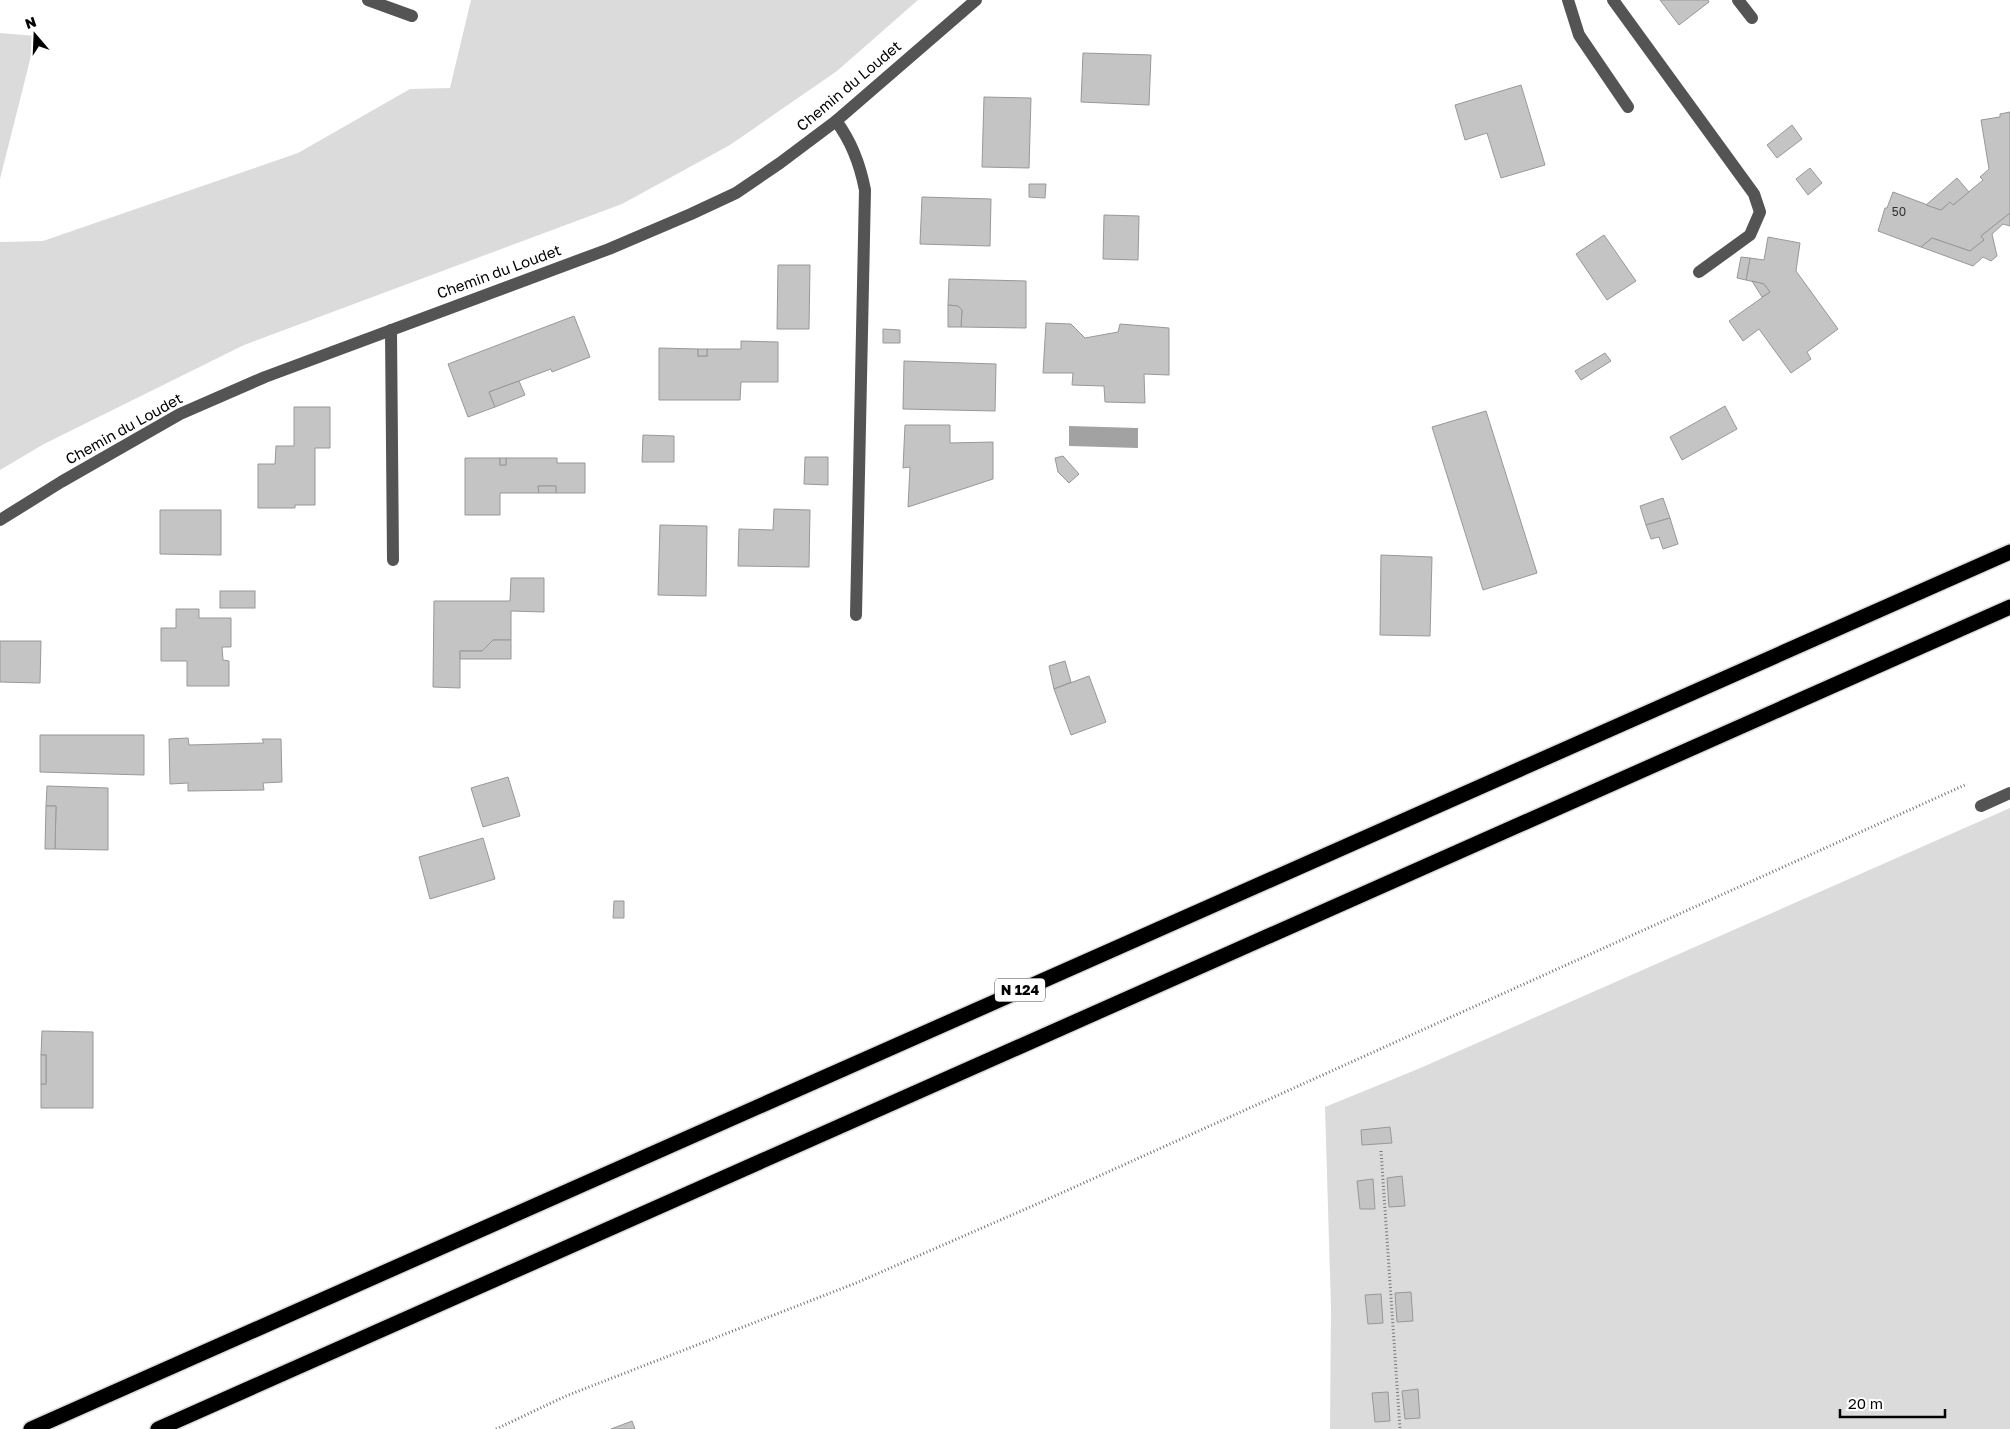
<svg xmlns="http://www.w3.org/2000/svg" width="2010" height="1429" font-family="'Golos Text',sans-serif">
	<style>
		.green { fill: #dbdbdb }
		.water { fill: #a2a2a2 }
		.building { fill: #c4c4c4; stroke: #989898 }
		.lines { fill: none; stroke-linecap: round; stroke-linejoin: round }
		.highway-casing { stroke: #dbdbdb; stroke-width: 18 }
		.path { stroke: #767676; stroke-width: 3; stroke-dasharray: 1 2.5; stroke-linecap: butt }
		.minor { stroke: #545454; stroke-width: 12 }
		.highway { stroke: #000; stroke-width: 15 }
		.labels { text-anchor: middle; stroke-width: 4; stroke-linejoin: round; paint-order: stroke }
		.number-label { font-size: 12px; fill: #313131 }
		.shield { fill: #fff; stroke: #4c4c4c; stroke-width: 1 }
		.shield-label { font-size: 14px; font-weight: bold; fill: #000 }
		.street-label { font-size: 15px; fill: #000; stroke: #fff }
	</style>
	<rect width="100%" height="100%" fill="#fff"/>
	<g class="green">
		<path d="M471 0H918L837 71 730 145 622 204 244 345 44 444 0 470V242L43 241 298 153 410 89 450 88Z"/>
		<path d="M0 33 36 36 0 179Z"/>
		<path d="M2010 808V1429H1330L1331 1307 1325 1107 1418 1069Z"/>
	</g>
	<path class="water" d="M1069 426 1138 428V448L1069 446Z"/>
	<g class="building">
		<path d="M1660 0H1708L1709 2 1679 25Z"/>
		<path d="M1083 53 1151 55 1149 105 1081 102Z"/>
		<path d="M1521 85 1545 165 1501 178 1487 133 1465 140 1455 105Z"/>
		<path d="M984 97 1031 98 1029 168 982 167Z"/>
		<path d="M2010 112V213L1981 236 1984 240 1970 251 1932 238 1921 247 1878 231 1885 208H1887L1893 192 1941 210 1950 202 1953 205 1983 180 1980 177 1989 169 1981 120 2000 117V114Z"/>
		<path d="M1792 125 1802 139 1777 158 1767 145Z"/>
		<path d="M1810 168 1822 183 1808 195 1796 179Z"/>
		<path d="M1957 178 1969 192 1953 205 1950 202 1941 210 1926 205Z"/>
		<path d="M1029 184H1046L1045 198 1029 197Z"/>
		<path d="M922 197 991 199 990 246 920 244Z"/>
		<path d="M2010 213V226L2003 224 1992 234 1997 256 1991 261 1983 257 1973 266 1921 247 1932 238 1970 251 1984 240 1981 236Z"/>
		<path d="M1104 215 1139 216 1138 260 1103 259Z"/>
		<path d="M1604 235 1636 281 1607 300 1576 254Z"/>
		<path d="M1768 237 1800 243 1796 271 1838 329 1807 352 1811 359 1791 373 1759 329 1743 341 1729 321 1770 292 1764 284 1746 280 1750 258 1764 260Z"/>
		<path d="M1741 257 1750 258 1746 280 1737 278Z"/>
		<path d="M778 265H810L809 329H777Z"/>
		<path d="M949 279 1026 281V328L961 327 962 310 958 306 948 305Z"/>
		<path d="M1752 281 1764 284 1770 292 1762 297Z"/>
		<path d="M948 305 958 306 962 310 961 327H948Z"/>
		<path d="M574 316 590 357 552 372 551 369 489 392 495 407 468 417 448 364Z"/>
		<path d="M1046 323 1071 324 1085 338 1118 332 1120 324 1169 328V375L1144 374 1145 403 1105 402 1104 386 1072 385 1073 373H1043Z"/>
		<path d="M883 329 900 330V343H883Z"/>
		<path d="M741 341 778 342V382H741L740 400H659V348L698 349V356H707V349H741Z"/>
		<rect x="698" y="349" width="9" height="7"/>
		<path d="M1605 353 1611 361 1581 380 1575 371Z"/>
		<path d="M904 361 996 364 995 411 903 409Z"/>
		<path d="M519 381 525 395 495 407 489 392Z"/>
		<path d="M1725 406 1737 429 1682 460 1670 437Z"/>
		<path d="M294 407H330V448H315V505H295V508H258V464H275L276 446H294Z"/>
		<path d="M1486 411 1537 573 1483 590 1432 427Z"/>
		<path d="M905 425H950V443L993 442V479L908 507 910 467 903 468Z"/>
		<path d="M643 435 674 436V462H642Z"/>
		<path d="M1063 456 1079 474 1069 483 1058 472 1055 458Z"/>
		<path d="M805 457H828V485L804 484Z"/>
		<path d="M465 458H500V465H506V458H557V463H585V493H556V486H538L539 493H500V515H465Z"/>
		<rect x="500" y="458" width="6" height="7"/>
		<path d="M538 486H556V493H539Z"/>
		<path d="M1663 498 1670 518 1646 525 1640 506Z"/>
		<path d="M774 509 810 510 809 567 738 566 739 529 773 530Z"/>
		<path d="M160 510H221V555L160 554Z"/>
		<path d="M1670 518 1678 544 1663 549 1659 537 1651 539 1646 525Z"/>
		<path d="M660 525 707 526 706 596 658 595Z"/>
		<path d="M1381 555 1432 557 1430 636 1380 635Z"/>
		<path d="M511 578H544V612L511 611V640H493L482 651H460V688L433 687 434 601H510Z"/>
		<rect x="220" y="591" width="35" height="17"/>
		<path d="M176 609H199V618H231V647H222L223 660 229 661V686H187V661H161V628H176Z"/>
		<path d="M493 640H511V659H460V651H482Z"/>
		<path d="M0 641H41L40 683 0 682Z"/>
		<path d="M1065 661 1071 682 1054 689 1049 666Z"/>
		<path d="M1089 676 1106 722 1071 735 1054 689Z"/>
		<path d="M40 735H144V775L40 772Z"/>
		<path d="M188 738 189 745 264 743 262 739H281L282 782 263 783 264 790 188 791V783L170 784 169 739Z"/>
		<path d="M508 777 520 816 483 827 471 788Z"/>
		<path d="M47 786 108 788V850L55 849 56 806H46Z"/>
		<path d="M46 806H56L55 849H45Z"/>
		<path d="M483 838 495 879 430 899 419 857Z"/>
		<path d="M614 901H624V918H613Z"/>
		<path d="M42 1031 93 1032V1108H41V1084H46V1055H41Z"/>
		<rect x="41" y="1055" width="5" height="29"/>
		<path d="M1390 1127 1392 1143 1362 1145 1361 1130Z"/>
		<path d="M1402 1176 1405 1206 1389 1207 1387 1178Z"/>
		<path d="M1373 1179 1375 1209H1360L1357 1181Z"/>
		<path d="M1411 1292 1413 1321 1397 1322 1395 1293Z"/>
		<path d="M1381 1294 1383 1323 1368 1324 1365 1295Z"/>
		<path d="M1418 1389 1420 1418 1405 1419 1402 1391Z"/>
		<path d="M1388 1392 1390 1421 1375 1422 1372 1393Z"/>
		<path d="M632 1421 635 1429H611Z"/>
	</g>
	<g class="lines">
		<defs>
			<g id="highway">
				<path d="M31 1429 2010 552"/>
				<path d="M158 1429 2010 607"/>
			</g>
		</defs>
		<use href="#highway" class="highway-casing"/>
		<g class="path">
			<path d="M1381 1151 1400 1429"/>
			<path d="M496 1429 566 1396 856 1283 1037 1204 1967 784"/>
		</g>
		<g class="minor">
			<path d="M368 0 412 16"/>
			<path d="M1568 0 1579 35 1628 107"/>
			<path d="M1613 0 1754 194 1760 212 1750 235 1699 272"/>
			<path d="M1738 0 1752 18"/>
			<path d="M836 121C852 142 860 164 865 190L856 615"/>
			<path d="M391 330 393 560"/>
			<path d="M0 520 61 482 180 414 265 377 609 249 691 214 736 193 780 163 836 121 976 0"/>
			<path d="M1981 806 2010 793"/>
		</g>
		<use href="#highway" class="highway"/>
	</g>
	<g class="labels">
		<g class="number-label">
			<text x="1899" y="216">50</text>
		</g>
		<rect class="shield" x="995" y="978.5" width="50" height="23" rx="4"/>
		<g class="shield-label">
			<text x="1020" y="995">N 124</text>
		</g>
		<g class="street-label">
			<text transform="translate(849 86) rotate(-40)" y="5">Chemin du Loudet</text>
			<text transform="translate(499 272) rotate(-20)" y="5">Chemin du Loudet</text>
			<text transform="translate(124 429) rotate(-29)" y="5">Chemin du Loudet</text>
		</g>
	</g>
	<g transform="translate(35 35) rotate(341)" stroke="#ffffff" stroke-width="4" paint-order="stroke">
	<path d="M0-4L9 19L0 12L-9 19Z" fill="#000000"/>
	<text y="-8" font-size="14" font-weight="bold" text-anchor="middle" fill="#000000">N</text>
	</g>
	<path d="M1840 1409v8h105v-8" fill="none" stroke="#000000" stroke-width="2.5"/>
	<text x="1848" y="1409" font-size="15" fill="#000000" stroke="#ffffff" stroke-width="4" paint-order="stroke">20 m</text>
</svg>
